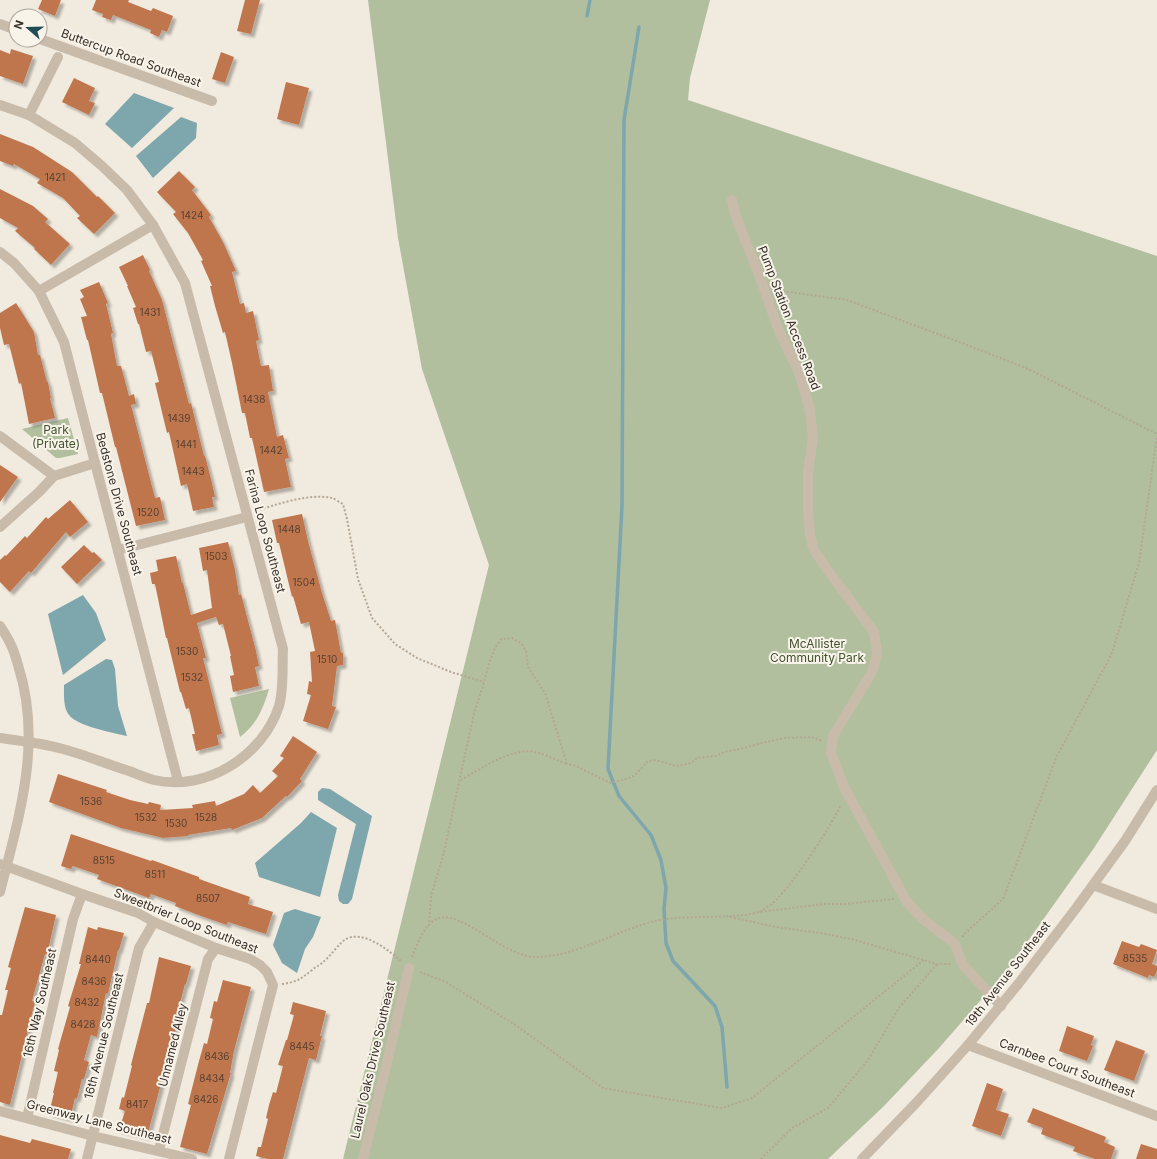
<svg xmlns="http://www.w3.org/2000/svg" width="1157" height="1159" font-family="Inter,sans-serif">
	<style>
		.green { fill: #b1bf9e }
		.water { fill: #7ea6ad }
		.lines { fill: none; stroke-linecap: round; stroke-linejoin: round }
		.stream { stroke: #7ea6ad; stroke-width: 3.5 }
		.building { fill: #bf764e; filter: url(#shadow) }
		.path { stroke: #b4a694; stroke-width: 2; stroke-dasharray: 2 2; stroke-linecap: butt }
		.minor { stroke: #c9bbaa; stroke-width: 10 }
		.labels { text-anchor: middle; stroke-width: 4; stroke-linejoin: round; paint-order: stroke }
		.number-label { font-size: 10px; fill: #584132 }
		.street-label { font-size: 12px; fill: #362f29; stroke: #f9f4ea }
		.park-label { font-size: 12px; fill: #42532e; stroke: #f9f4ea }
	</style>
	<defs>
		<filter id="shadow"><feDropShadow dx="3.5" dy="3.5" stdDeviation="1" flood-color="#0004"/></filter>
	</defs>
	<rect width="100%" height="100%" fill="#f1eade"/>
	<g class="green">
		<path d="M368 0H710L690 78 688 100 1157 256V750L1094 848 1008 969 939 1048 884 1106 828 1159H343L489 565 422 369 398 238Z"/>
		<path d="M68 418 78 454 60 458H56L22 429Z"/>
		<path d="M269 689C263 709 257 724 240 737L230 698Z"/>
	</g>
	<g class="water">
		<path d="M134 93 174 108 132 148 105 124Z"/>
		<path d="M181 117 197 123 196 138 153 178 136 156Z"/>
		<path d="M83 595 96 613 106 640 63 675 48 614Z"/>
		<path d="M106 659 112 660 115 669 118 706 127 736C114 733 77 726 69 715 63 708 64 694 64 685Z"/>
		<path d="M322 788 330 789 372 816 352 899 348 904H343L339 901 338 895 356 824 318 800V792Z"/>
		<path d="M311 812 337 828 320 897 259 877 255 863 301 823Z"/>
		<path d="M295 909 321 917 313 937 305 949 297 973 282 963 273 945 284 913Z"/>
	</g>
	<g class="lines">
		<g class="stream">
			<path d="M587 16 590 0"/>
			<path d="M639 27 624 120 622 506 608 769 619 796 651 835 661 860 666 888 664 909 666 943 673 961 715 1006 722 1027 727 1087"/>
		</g>
	</g>
	<g class="building">
		<path d="M42 0H61L55 16 38 9Z"/>
		<path d="M96 0H129L128 2 151 11 153 8 173 16 167 32 162 30 159 37 150 33 151 30 113 15 111 20 102 17 103 14 92 10Z"/>
		<path d="M245 0H260L251 34 237 31Z"/>
		<path d="M11 49 33 56 23 84 0 76V50L10 54Z"/>
		<path d="M221 52 234 57 225 83 212 79Z"/>
		<path d="M74 78 95 88 89 101 95 103 89 115 62 102Z"/>
		<path d="M286 82 309 88 299 125 277 119Z"/>
		<path d="M0 134 33 147 72 172 97 197 98 196 115 213 94 234 77 218 80 216 63 198 37 183 40 179 14 164 13 166 0 161Z"/>
		<path d="M179 171 195 187 192 190 211 215 209 217 223 242 236 271 232 272 240 304 244 303 246 313 253 311 259 340 256 341 261 366 269 365 273 391 268 392 277 437 283 435 289 458 285 459 291 487 264 492 252 438H250L245 413H242L232 363 225 332 223 333 215 306 210 286H212L201 261 203 260 188 233 173 214 176 212 157 192Z"/>
		<path d="M0 189 33 206 48 219 45 222 70 244 51 265 34 249 35 248 15 231 18 228 0 218Z"/>
		<path d="M143 255 150 270 149 271 162 300 189 404 191 403 204 456H205L212 483 215 497H212L214 507 193 511 187 484 181 486 169 432 167 433 155 383 159 382 151 351 146 352 139 324H138L133 308 136 307 127 286H128L119 267Z"/>
		<path d="M99 282 108 303 106 304 113 333 111 334 117 366H121L129 396 134 394 136 404 131 405 155 498 160 497 165 520 136 526 116 447H115L102 393H100L88 340H87L81 317 87 316 80 299 84 297 80 290Z"/>
		<path d="M16 303 34 332 38 355H40L47 382H48L51 398H50L55 418 29 424 21 383 19 384 9 344 4 345 0 328V313Z"/>
		<path d="M0 465 18 477 0 502Z"/>
		<path d="M70 500 88 522 70 537 66 532 31 573 29 571 10 592 0 582V560L5 555 6 556 25 536 27 538 46 517 48 519Z"/>
		<path d="M302 514 308 541 322 593 331 621 335 620 341 653H343V665L337 666 332 706 336 707 328 729 303 721 311 695 307 694 309 681 312 682 310 652 315 651 309 622 301 624 293 596 292 597 279 543H277L272 520Z"/>
		<path d="M228 542 235 570 239 595 241 594 256 651 259 666 255 667 259 686 233 692 230 676 234 675 230 656H231L223 624 219 625 216 617 197 623 206 658H203L222 734 217 735 219 745 196 751 192 734H195L189 708 186 709 181 692H180L167 638H166L155 584H152L150 573 158 571 156 560 176 556 182 583H183L191 615 212 608 207 570 203 571 199 548Z"/>
		<path d="M84 545 92 553 94 552 102 560 77 584 61 567Z"/>
		<path d="M293 736 317 752 300 779 302 781 287 797 286 796 262 818 232 830 231 828 188 835V836L163 838 121 828 49 802 58 774 107 790 106 792 130 800 148 804 149 802 161 805 160 810 193 808 192 805 215 801 216 806 244 794 253 785 260 793 278 776 272 771 284 758 280 756Z"/>
		<path d="M71 834 151 861 152 860 199 877V879L250 897 248 904 273 912 266 934 228 922 227 925 201 916 175 906 176 903 151 894 149 898 97 879 99 875 73 866 71 869 61 866Z"/>
		<path d="M25 907 56 915 47 955 45 954 32 1001H35L10 1105 0 1102V1015H2L8 990H5L11 968 8 967Z"/>
		<path d="M88 927 97 930 98 927 124 933 119 950H118L108 994 106 993 97 1037 91 1035 84 1060 89 1062 84 1079H82L77 1099 75 1098 70 1119 49 1113 54 1093H53L58 1072 54 1071 59 1050 58 1049 70 1007 68 1006 81 964H79Z"/>
		<path d="M1122 941 1139 947 1141 944 1157 950 1152 964 1157 966V971L1154 977 1149 975 1148 978 1113 964Z"/>
		<path d="M159 957 191 966 186 984H185L178 1011H180L147 1137 119 1130 125 1111 119 1109 122 1097 124 1098 132 1066 131 1065 147 1003H149Z"/>
		<path d="M223 980 251 987 234 1051 230 1073H231L207 1154 180 1147 191 1105 188 1104 199 1061 204 1043 207 1044 213 1019 210 1018 214 1001 217 1002Z"/>
		<path d="M293 1002 326 1011 320 1036H322L316 1060 309 1058 283 1159H268L256 1156 258 1147H261L268 1119 266 1118 269 1105 273 1092 276 1093 283 1066 278 1065 286 1040H287L294 1015 290 1014Z"/>
		<path d="M1067 1026 1094 1036 1091 1045 1093 1046 1087 1061 1059 1051Z"/>
		<path d="M1116 1040 1145 1051 1134 1081 1104 1070Z"/>
		<path d="M987 1083 1003 1089 996 1110 1009 1114 1001 1136 972 1126Z"/>
		<path d="M1033 1108 1106 1137 1104 1142 1115 1147 1111 1159H1095L1073 1151 1075 1147 1041 1134 1043 1128 1027 1122Z"/>
		<path d="M0 1135 30 1143 32 1139 71 1149 68 1159H0Z"/>
		<path d="M1141 1144 1157 1149V1159H1136Z"/>
	</g>
	<g class="lines">
		<g class="path">
			<path d="M775 290 847 300 967 345 1026 368 1157 434"/>
			<path d="M256 511C277 504 310 493 332 498 335 499 339 502 343 504L347 519 358 579 372 618 395 644 417 658 451 672 484 682"/>
			<path d="M461 780C480 769 512 747 535 752 545 754 556 760 567 764"/>
			<path d="M760 912C765 908 773 904 777 899 799 875 826 834 841 805"/>
			<path d="M726 916 776 927 827 934 855 940 937 964H951"/>
			<path d="M729 916 746 915 759 912 825 904H845L894 899"/>
			<path d="M429 926 431 896 444 852 474 713 483 686 489 663 495 648 501 639 512 638 522 644 526 651 528 667 545 693 567 764 576 766 604 780 611 783 629 778 634 776 648 761 656 760 676 766 691 763 697 758 716 756 724 752 740 749 762 743 784 738 811 737 823 741"/>
			<path d="M963 937V935L1003 899 1056 758 1112 653 1139 563 1157 436"/>
			<path d="M412 957C417 945 425 922 439 918 463 911 504 957 536 957 578 956 615 931 655 921 676 916 703 918 725 916"/>
			<path d="M420 972 444 981 514 1024 603 1088 722 1108 752 1098 924 960"/>
			<path d="M282 984C297 982 301 979 312 970 315 967 319 966 322 963 330 957 339 943 346 939 364 930 388 950 401 961"/>
			<path d="M761 1159 792 1128 828 1108 868 1060 899 1008 937 964"/>
		</g>
		<g class="minor">
			<path d="M0 24 16 30"/>
			<path d="M40 39 212 101"/>
			<path d="M0 105 29 115 75 143 102 166 127 190 153 225 185 283 283 649C282 667 284 689 279 706 263 756 206 792 154 780 146 778 137 774 129 771 107 764 85 755 63 749 42 743 21 741 0 738"/>
			<path d="M29 115 58 57"/>
			<path d="M732 200 736 217 757 269 779 331 799 372 810 410 813 438 808 473V512L810 534 813 548 826 568 874 632 877 654 872 672 833 736 831 753 845 789 907 902 924 920 955 944 963 965 1001 1006"/>
			<path d="M0 252 14 263 39 291 64 342 95 463 178 781"/>
			<path d="M39 291 153 225"/>
			<path d="M0 436 54 476"/>
			<path d="M0 527 39 492 54 476 95 463"/>
			<path d="M118 550 247 517"/>
			<path d="M0 626C4 632 8 638 11 645 14 651 16 658 18 665 43 743 19 816 0 892"/>
			<path d="M0 864 82 894 138 913 154 922 216 948 250 959 260 965 267 972 273 985 229 1159"/>
			<path d="M1093 885 1157 909"/>
			<path d="M968 1045 1157 1116"/>
			<path d="M0 1111 93 1136 192 1159"/>
			<path d="M27 1118 73 919 82 894"/>
			<path d="M159 1150 208 959 216 948"/>
			<path d="M87 1159 139 948 154 922"/>
			<path d="M363 1159 387 1062 409 968"/>
			<path d="M862 1159 917 1102 968 1045 1019 983 1077 907 1125 841 1157 790"/>
		</g>
	</g>
	<g class="labels">
		<g class="number-label">
			<text x="55" y="181">1421</text>
			<text x="192" y="219">1424</text>
			<text x="150" y="316">1431</text>
			<text x="254" y="403">1438</text>
			<text x="179" y="422">1439</text>
			<text x="186" y="448">1441</text>
			<text x="271" y="454">1442</text>
			<text x="193" y="475">1443</text>
			<text x="148" y="516">1520</text>
			<text x="289" y="533">1448</text>
			<text x="216" y="560">1503</text>
			<text x="304" y="586">1504</text>
			<text x="187" y="655">1530</text>
			<text x="327" y="663">1510</text>
			<text x="192" y="681">1532</text>
			<text x="91" y="805">1536</text>
			<text x="146" y="821">1532</text>
			<text x="206" y="821">1528</text>
			<text x="176" y="827">1530</text>
			<text x="104" y="864">8515</text>
			<text x="155" y="878">8511</text>
			<text x="208" y="902">8507</text>
			<text x="1135" y="962">8535</text>
			<text x="98" y="963">8440</text>
			<text x="94" y="985">8436</text>
			<text x="87" y="1006">8432</text>
			<text x="83" y="1028">8428</text>
			<text x="302" y="1050">8445</text>
			<text x="217" y="1060">8436</text>
			<text x="212" y="1082">8434</text>
			<text x="206" y="1103">8426</text>
			<text x="137" y="1108">8417</text>
		</g>
		<g class="street-label">
			<text transform="translate(131 58) rotate(20)" y="4">Buttercup Road Southeast</text>
			<text transform="translate(789 318) rotate(69)" y="4">Pump Station Access Road</text>
			<text transform="translate(119 504) rotate(75)" y="4">Bedstone Drive Southeast</text>
			<text transform="translate(265 531) rotate(75)" y="4">Farina Loop Southeast</text>
			<text transform="translate(186 921) rotate(22)" y="4">Sweetbrier Loop Southeast</text>
			<text transform="translate(1008 974) rotate(-52)" y="4">19th Avenue Southeast</text>
			<text transform="translate(40 1003) rotate(-77)" y="4">16th Way Southeast</text>
			<text transform="translate(104 1036) rotate(-76)" y="4">16th Avenue Southeast</text>
			<text transform="translate(173 1045) rotate(-76)" y="4">Unnamed Alley</text>
			<text transform="translate(373 1060) rotate(-77)" y="4">Laurel Oaks Drive Southeast</text>
			<text transform="translate(1067 1068) rotate(21)" y="4">Carnbee Court Southeast</text>
			<text transform="translate(99 1122) rotate(14)" y="4">Greenway Lane Southeast</text>
		</g>
		<g class="park-label">
			<text x="56" y="434">Park<tspan x="56" dy="14">(Private)</tspan></text>
			<text x="817" y="648">McAllister<tspan x="817" dy="14">Community Park</tspan></text>
		</g>
	</g>
	<g transform="translate(28 28) rotate(290)"><circle r="19" fill="#f9f4ea" stroke="#aba59d"/>
	<path d="M0-3L7 15L0 10L-7 15Z" fill="#214c56"/>
	<text y="-6" font-size="11" font-weight="bold" text-anchor="middle" fill="#362f29">N</text>
	</g>
</svg>
